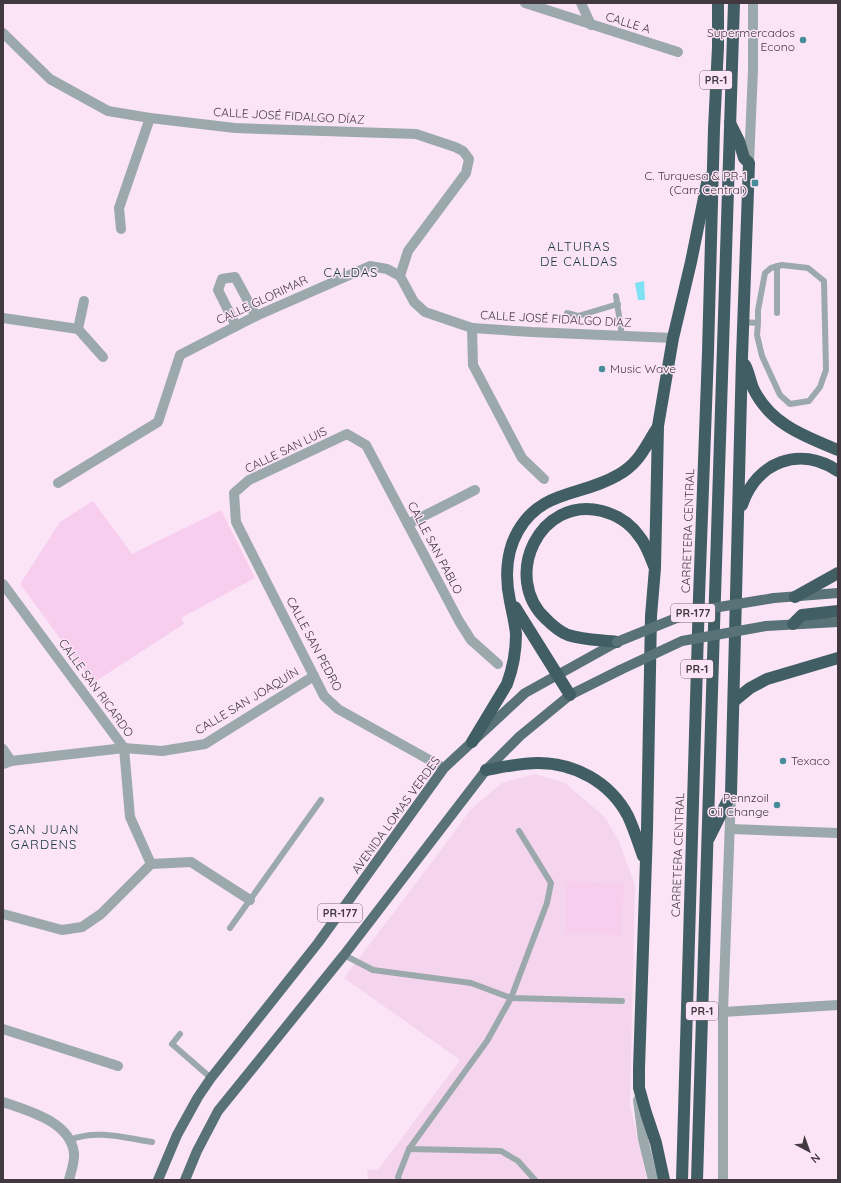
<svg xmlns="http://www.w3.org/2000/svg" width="841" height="1183" font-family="Quicksand,sans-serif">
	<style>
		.built { fill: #f4d5ed }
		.green { fill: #f8ceef }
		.water { fill: #7fe1f4 }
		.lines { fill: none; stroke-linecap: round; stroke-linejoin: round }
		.service { stroke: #9ba9ac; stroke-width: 6 }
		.minor { stroke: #9ba9ac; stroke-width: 10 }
		.primary { stroke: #587277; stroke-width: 10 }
		.motorway { stroke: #405e64; stroke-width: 12 }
		.primary-bridge { stroke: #587277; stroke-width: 10 }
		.poi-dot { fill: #478c99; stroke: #fce4f7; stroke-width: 1.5 }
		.labels { text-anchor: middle; stroke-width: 3; stroke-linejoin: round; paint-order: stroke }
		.shield { fill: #fce4f7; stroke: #7a6c77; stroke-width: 1 }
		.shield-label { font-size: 11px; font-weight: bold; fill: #423940 }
		.street-label { font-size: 12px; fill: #423940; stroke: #fce4f7 }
		.poi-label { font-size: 12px; fill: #423940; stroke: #fce4f7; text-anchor: end }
		.neighbourhood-label { font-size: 13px; letter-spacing: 1px; fill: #15363c; stroke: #fce4f7 }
	</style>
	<rect width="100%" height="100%" fill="#fce4f7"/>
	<path class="built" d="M535 774 565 783 605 817 619 842 635 885 630 1105 647 1180H368L367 1169 378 1170 460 1060 344 978 444 846 471 809 502 783Z"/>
	<g class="green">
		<path d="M93 501 132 554 221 510 255 578 181 618 184 624 93 683 20 584 60 522Z"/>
		<path d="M567 881 624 883 621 935 565 933Z"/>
	</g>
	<path class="water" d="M644 281 645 300H638L635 283Z"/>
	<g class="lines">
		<g class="service">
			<path d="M616 296 622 336"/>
			<path d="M567 313 578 316 618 304"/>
			<path d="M777 313V266"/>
			<path d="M743 322 758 323V310L765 273 771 268 782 265 808 268 824 281 826 370 820 387 809 401 790 404 780 395 762 356 757 335 758 323"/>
			<path d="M230 928 321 800"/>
			<path d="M344 955 373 970 471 983 511 998 622 1001"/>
			<path d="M180 1034 172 1044 211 1078"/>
			<path d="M70 1140C96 1129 125 1138 152 1142"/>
			<path d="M409 1149 501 1151 518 1161 535 1180"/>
			<path d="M399 1180 398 1177 409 1149 487 1041 511 998 547 903 551 883 519 831"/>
		</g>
		<g class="minor">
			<path d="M525 3 678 52"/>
			<path d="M581 3 591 25"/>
			<path d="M3 33 50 79 108 111 150 118 235 128 416 134 455 147 463 151 469 159 466 173 408 251 400 276 414 302 425 312 472 328 532 332 673 338"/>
			<path d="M749 163 753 70V3"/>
			<path d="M121 229 119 208 150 118"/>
			<path d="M84 301 78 329 103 357"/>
			<path d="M3 318 78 329"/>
			<path d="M236 326 218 290 222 279 235 277 256 316"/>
			<path d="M472 328 473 365 522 458 544 479"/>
			<path d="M58 483 158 422 180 355 256 316 370 266 387 269 400 276"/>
			<path d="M408 524 475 490"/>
			<path d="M3 584 124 748 130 817 151 864"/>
			<path d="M3 749 11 761"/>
			<path d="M3 764 11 761 124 748 162 751 205 744 314 676"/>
			<path d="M444 768 338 709 324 696 236 522 234 493 249 480 347 434 366 445 459 621 471 640 498 664"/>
			<path d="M731 829 838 833"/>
			<path d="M3 914 62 930 82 927 101 914 151 864 191 862 250 900"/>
			<path d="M723 1012 838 1005"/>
			<path d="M3 1029 118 1066"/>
			<path d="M638 1100 643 1139 653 1180"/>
			<path d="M3 1102C28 1111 70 1121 74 1153 75 1161 71 1172 69 1180"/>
			<path d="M723 1180V1012L731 794"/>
		</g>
		<g class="primary">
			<path d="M774 598 838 593"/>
			<path d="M766 626 838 622"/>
			<path d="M158 1180 177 1135 198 1097 211 1078 318 943 444 768 525 693 617 642"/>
			<path d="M185 1180 197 1151 218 1111 344 955 486 770 520 736 570 695 620 670"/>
		</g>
		<g class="motorway">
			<path d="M745 365C749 372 750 381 753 388 770 424 804 436 838 450"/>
			<path d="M742 505C757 462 799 445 838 471"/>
			<path d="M795 597 838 573"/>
			<path d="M515 607 570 695"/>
			<path d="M793 624 802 615 838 611"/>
			<path d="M617 642C601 640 583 640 568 635 560 632 552 625 546 619 501 577 540 495 602 511 617 515 630 523 639 536 646 544 650 556 654 566"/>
			<path d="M734 701 750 688 767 679 838 658"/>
			<path d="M472 742 507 684C513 668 516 652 516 634 515 623 512 612 510 601 505 578 506 552 518 531 542 489 581 497 618 475 640 463 645 446 658 427"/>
			<path d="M486 770C503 767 521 763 538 763 575 763 610 782 628 816 634 829 638 842 643 856"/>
			<path d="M709 838 731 794 742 357 749 163 744 158 739 141 730 123"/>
			<path d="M664 1180 656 1143 646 1113 639 1088V1068L647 830 651 616 655 568 658 426 673 338 691 262 708 178"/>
			<path d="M682 1180 699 597 708 352 714 129 718 47V3"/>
			<path d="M697 1180 714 627 734 3"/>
		</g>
		<g class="primary-bridge">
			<path d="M617 642 674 619 707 609 774 598"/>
			<path d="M620 670 682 641 766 626"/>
		</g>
	</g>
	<g class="poi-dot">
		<circle cx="803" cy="40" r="4"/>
		<rect x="751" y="179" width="8" height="8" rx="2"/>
		<circle cx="602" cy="369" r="4"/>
		<circle cx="783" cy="761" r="4"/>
		<circle cx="777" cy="805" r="4"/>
	</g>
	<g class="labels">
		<g class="shield">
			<rect x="700" y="71" width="32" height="18" rx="3"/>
			<rect x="671" y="604" width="44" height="18" rx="3"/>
			<rect x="681" y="660" width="32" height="18" rx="3"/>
			<rect x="318" y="904" width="44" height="18" rx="3"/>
			<rect x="686" y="1002" width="32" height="18" rx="3"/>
		</g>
		<g class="shield-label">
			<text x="716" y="84">PR-1</text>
			<text x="693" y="617">PR-177</text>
			<text x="697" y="673">PR-1</text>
			<text x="340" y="917">PR-177</text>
			<text x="702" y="1015">PR-1</text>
		</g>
		<g class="street-label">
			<text transform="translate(628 23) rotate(17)" y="4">CALLE A</text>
			<text transform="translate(289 116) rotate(3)" y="4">CALLE JOSÉ FIDALGO DÍAZ</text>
			<text transform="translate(262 300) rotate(-25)" y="4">CALLE GLORIMAR</text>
			<text transform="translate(556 319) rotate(3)" y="4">CALLE JOSÉ FIDALGO DIAZ</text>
			<text transform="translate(286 450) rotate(-26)" y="4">CALLE SAN LUIS</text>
			<text transform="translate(688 531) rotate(-88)" y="4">CARRETERA CENTRAL</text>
			<text transform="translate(435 548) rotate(62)" y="4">CALLE SAN PABLO</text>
			<text transform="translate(314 644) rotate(62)" y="4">CALLE SAN PEDRO</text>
			<text transform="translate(96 688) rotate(54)" y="4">CALLE SAN RICARDO</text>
			<text transform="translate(247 701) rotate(-31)" y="4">CALLE SAN JOAQUÍN</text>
			<text transform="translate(396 815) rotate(-54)" y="4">AVENIDA LOMAS VERDES</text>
			<text transform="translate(678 855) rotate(-88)" y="4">CARRETERA CENTRAL</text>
		</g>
		<g class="poi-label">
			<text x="795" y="37">Supermercados<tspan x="795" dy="14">Econo</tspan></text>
			<text x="747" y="180">C. Turquesa &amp; PR-1<tspan x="747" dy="14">(Carr. Central)</tspan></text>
			<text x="610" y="373" text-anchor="start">Music Wave</text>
			<text x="791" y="765" text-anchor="start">Texaco</text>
			<text x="769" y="802">Pennzoil<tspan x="769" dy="14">Oil Change</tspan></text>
		</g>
		<g class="neighbourhood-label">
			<text x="579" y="251">ALTURAS<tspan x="579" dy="15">DE CALDAS</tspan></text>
			<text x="351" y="277">CALDAS</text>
			<text x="44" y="834">SAN JUAN<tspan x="44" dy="15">GARDENS</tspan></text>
		</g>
	</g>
	<rect width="841" height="1183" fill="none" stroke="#423940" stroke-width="8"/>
	<g transform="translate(809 1151) rotate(139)" stroke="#fce4f7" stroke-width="3" paint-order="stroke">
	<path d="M0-3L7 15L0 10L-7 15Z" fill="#423940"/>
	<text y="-6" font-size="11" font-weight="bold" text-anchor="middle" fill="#423940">N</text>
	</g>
</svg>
